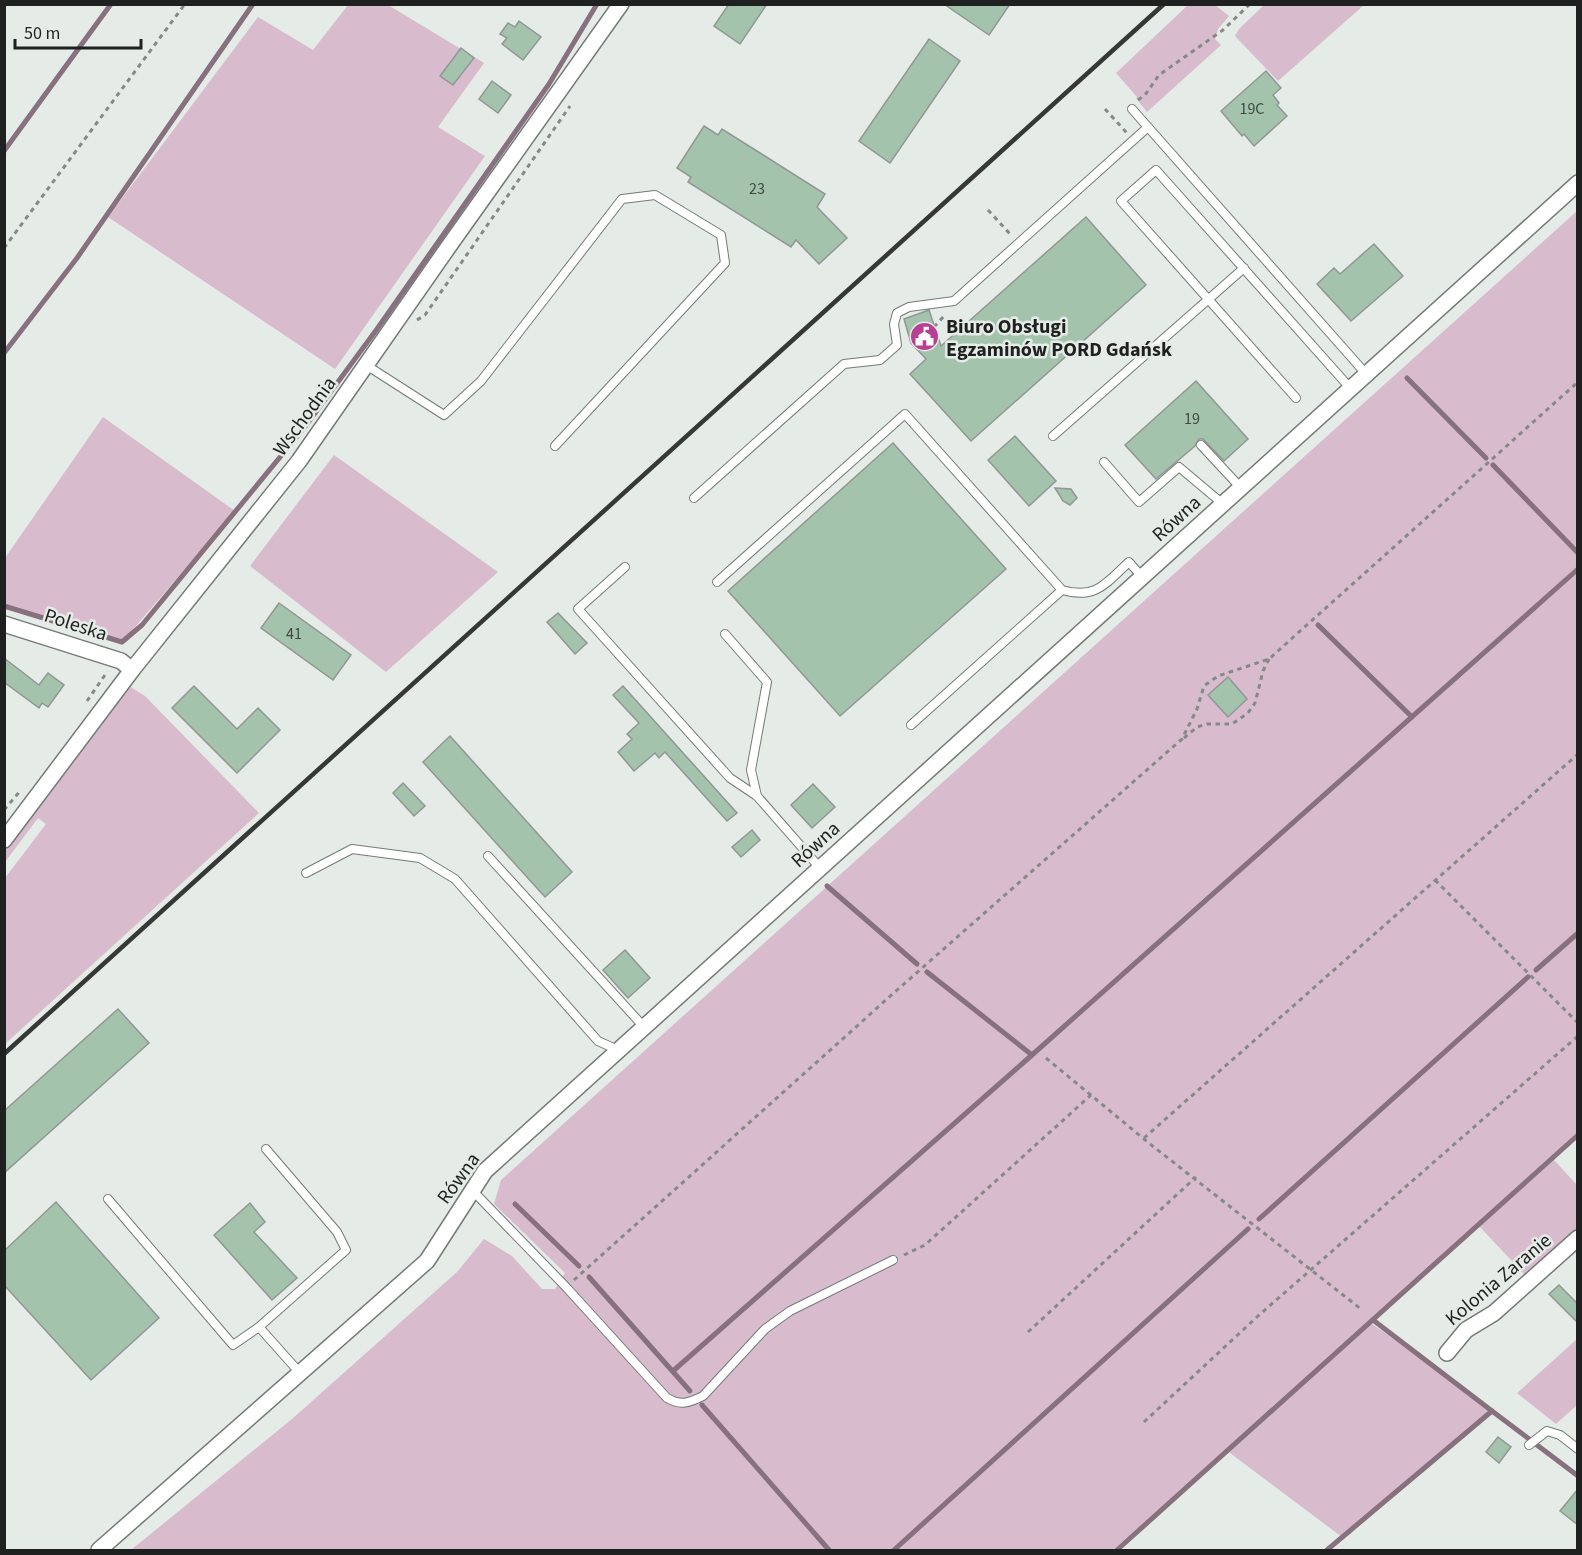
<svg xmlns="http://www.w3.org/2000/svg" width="1582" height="1555" font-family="'Source Sans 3',sans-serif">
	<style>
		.green { fill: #d8bbcc }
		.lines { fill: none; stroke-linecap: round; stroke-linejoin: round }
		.stream { stroke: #87717e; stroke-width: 5 }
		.building { fill: #a3c3ad; stroke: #919793; stroke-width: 1.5 }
		.lane-casing { stroke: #757a77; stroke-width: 10 }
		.street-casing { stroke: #757a77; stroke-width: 18 }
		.path { stroke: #858987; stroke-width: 3; stroke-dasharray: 4.5 4.5; stroke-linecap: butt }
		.lane { stroke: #fff; stroke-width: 8 }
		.street { stroke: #fff; stroke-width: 15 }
		.rail { stroke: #363837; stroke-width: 4.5 }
		.labels { text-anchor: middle; stroke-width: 5; stroke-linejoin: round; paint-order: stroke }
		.number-label { font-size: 16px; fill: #404a43 }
		.poi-label { font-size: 20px; font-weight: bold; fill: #1f2120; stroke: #e5ebe7; text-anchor: start }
		.street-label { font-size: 20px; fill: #1f2120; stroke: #e5ebe7 }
	</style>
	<rect width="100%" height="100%" fill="#e5ebe7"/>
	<g class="green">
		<path d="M1265 4H1364V5L1278 81 1235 36 1239 29Z"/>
		<path d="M348 5H388L484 63 438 127 485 156 335 369 108 217 258 17 313 50Z"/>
		<path d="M1188 5H1215L1229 16 1218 29 1215 39 1221 45 1147 112 1136 98 1137 97 1116 73Z"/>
		<path d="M1577 211V1133L1369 1322 1440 1370 1492 1411 1342 1537 1226 1450 1113 1550H131L292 1419 457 1272 484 1239 512 1256 542 1289H555L565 1273 494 1204 501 1180Z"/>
		<path d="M103 417 235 511 122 642 5 606V558Z"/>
		<path d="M334 455 498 572 386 672 250 566Z"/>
		<path d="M129 686 145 696 259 813 5 1044V878L46 824 38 818 5 862 4 851Z"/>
		<path d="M1554 1160 1577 1185V1232L1527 1277 1479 1226Z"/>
		<path d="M1577 1339V1405L1556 1424 1517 1393Z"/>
	</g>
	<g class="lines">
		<g class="stream">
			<path d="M4 151 111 4"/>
			<path d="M4 353 77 258 253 4"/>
			<path d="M1407 378 1486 458"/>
			<path d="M1493 465 1578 553"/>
			<path d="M4 606 122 642 142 625 304 428 377 329 549 84 597 4"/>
			<path d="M1318 625 1412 717"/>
			<path d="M827 886 917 964"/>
			<path d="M1536 970 1578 933"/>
			<path d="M927 972 1032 1055"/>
			<path d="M515 1204 579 1266"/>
			<path d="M1259 1219 1528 977"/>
			<path d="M589 1277 690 1391"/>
			<path d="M673 1371 1032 1055 1578 569"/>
			<path d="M702 1405 829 1550"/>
			<path d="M1492 1411 1578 1476"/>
			<path d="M894 1550 1248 1229"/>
			<path d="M1117 1550 1578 1135"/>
			<path d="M1327 1550 1492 1411 1373 1320"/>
		</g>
	</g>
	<g class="building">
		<path d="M729 4H767L740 44 714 26Z"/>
		<path d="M944 4H1010L989 35Z"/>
		<path d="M519 21 541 37 523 60 502 44 507 38 500 34 508 23 515 27Z"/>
		<path d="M929 39 960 61 890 163 859 141Z"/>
		<path d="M461 48 474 58 453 85 440 76Z"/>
		<path d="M1266 71 1281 88 1273 95 1279 103 1277 105 1287 116 1254 146 1244 134 1242 136 1221 111Z"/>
		<path d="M492 81 511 95 498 113 479 99Z"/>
		<path d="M704 126 718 135 722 129 825 194 817 207 847 238 819 264 796 240 791 247 688 182 691 177 677 168Z"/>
		<path d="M1086 217 1146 285 971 441 910 374 926 359 911 343 904 319 929 310 941 346Z"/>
		<path d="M1374 244 1403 276 1351 321 1317 284 1334 268 1340 274Z"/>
		<path d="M1196 381 1248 439 1224 461 1203 439H1199L1195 446 1156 479 1125 445Z"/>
		<path d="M1015 436 1056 481 1029 506 988 460Z"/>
		<path d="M893 443 1006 569 840 716 728 591Z"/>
		<path d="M1055 488 1071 489 1077 498 1070 505 1063 501Z"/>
		<path d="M279 603 351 655 333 680 261 628Z"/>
		<path d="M558 613 587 643 575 654 547 622Z"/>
		<path d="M4 658 39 685 48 673 64 685 48 707 42 703 39 708 4 682Z"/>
		<path d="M1228 677 1247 699 1228 717 1208 695Z"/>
		<path d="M194 686 237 729 258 708 280 730 237 773 172 708Z"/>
		<path d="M623 686 737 813 727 821 665 752 659 758 655 753 634 771 618 752 632 739 627 734 639 723 613 695Z"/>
		<path d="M450 736 572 872 545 897 423 762Z"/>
		<path d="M403 783 425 806 414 816 393 793Z"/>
		<path d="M813 784 835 807 812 828 791 805Z"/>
		<path d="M752 830 760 840 741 857 732 847Z"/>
		<path d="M625 950 650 978 628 998 603 970Z"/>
		<path d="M118 1009 149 1043 4 1173V1111Z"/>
		<path d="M56 1202 159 1318 91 1380 4 1285V1251Z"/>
		<path d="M250 1203 265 1222 254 1232 297 1278 272 1300 214 1235Z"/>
		<path d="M1559 1285 1578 1304V1323L1549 1294Z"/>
		<path d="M1498 1437 1511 1447 1499 1463 1486 1452Z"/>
		<path d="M1578 1489V1525L1560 1511Z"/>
	</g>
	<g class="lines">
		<defs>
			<g id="lane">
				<path d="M1132 109 1367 375"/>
				<path d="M366 365 444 415 481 381 622 199 655 195 721 235 725 263 555 446"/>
				<path d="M1296 398 1121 201 1156 170 1351 389"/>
				<path d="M1053 436 1244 268"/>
				<path d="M1201 445 1241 488"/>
				<path d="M1104 462 1139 502 1179 467 1223 504"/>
				<path d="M694 498 844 364 880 360 897 345 894 324 897 313 909 307 954 301 1148 127"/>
				<path d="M625 567 578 609 730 778 757 796 820 868"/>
				<path d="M717 582 905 414 1062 590C1096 600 1106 583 1129 562L1142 577"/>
				<path d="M725 634 767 682 751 770 757 796"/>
				<path d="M911 725 1062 590"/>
				<path d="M488 856 644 1027"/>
				<path d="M306 873 352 849 420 858 455 879 598 1041 618 1050"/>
				<path d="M266 1149 337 1232 346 1250 259 1327 300 1373"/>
				<path d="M472 1190 566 1287 667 1398C681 1406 689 1403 703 1396L765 1329 790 1311 893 1260"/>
				<path d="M108 1199 233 1345 259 1327"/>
				<path d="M1529 1445 1547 1431 1560 1435 1578 1449"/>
			</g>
			<g id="street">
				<path d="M4 624 121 661 132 670"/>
				<path d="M4 840 132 670 299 461 449 246 621 4"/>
				<path d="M1447 1353 1466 1330 1494 1313 1578 1238"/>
				<path d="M99 1550 427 1261 485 1171 1578 183"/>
			</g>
		</defs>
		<use href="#lane" class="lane-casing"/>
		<use href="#street" class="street-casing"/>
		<g class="path">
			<path d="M1138 100 1145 95 1159 75 1223 30 1250 4"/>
			<path d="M1105 109 1127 133"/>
			<path d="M988 210 1011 235"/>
			<path d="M4 248 185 4"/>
			<path d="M417 320 425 315 570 106"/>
			<path d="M934 327 945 315"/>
			<path d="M87 701 107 672"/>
			<path d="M1184 738 1197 727 1207 724H1232L1248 713 1255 703 1263 671 1269 659"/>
			<path d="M4 810 21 790"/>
			<path d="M1435 880 1578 1023"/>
			<path d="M1046 1058 1150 1144 1361 1309"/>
			<path d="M1144 1138 1578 754"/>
			<path d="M904 1255 925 1245 1091 1095"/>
			<path d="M574 1280 896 991 1182 739 1197 709 1204 686 1218 676 1269 659 1578 382"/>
			<path d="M1028 1332 1196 1177"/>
			<path d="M1144 1422 1258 1316 1578 1036"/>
		</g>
		<use href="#lane" class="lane"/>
		<use href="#street" class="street"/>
		<path class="rail" d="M4 1054 1164 4"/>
	</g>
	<defs>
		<symbol id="civic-disc" viewBox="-11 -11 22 22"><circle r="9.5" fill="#b83f93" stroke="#e5ebe7"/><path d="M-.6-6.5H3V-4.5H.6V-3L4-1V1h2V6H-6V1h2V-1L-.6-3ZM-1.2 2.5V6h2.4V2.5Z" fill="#fff"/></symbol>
	</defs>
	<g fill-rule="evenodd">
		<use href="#civic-disc" x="908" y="320" width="33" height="33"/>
	</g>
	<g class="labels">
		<g class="number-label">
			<text x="1252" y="114">19C</text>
			<text x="757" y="194">23</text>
			<text x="1192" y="424">19</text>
			<text x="294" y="639">41</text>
		</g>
		<g class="poi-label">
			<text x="946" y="333">Biuro Obsługi<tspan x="946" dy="23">Egzaminów PORD Gdańsk</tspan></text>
		</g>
		<g class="street-label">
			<text transform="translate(304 416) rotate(-54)" y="7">Wschodnia</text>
			<text transform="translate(1176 518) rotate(-42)" y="7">Równa</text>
			<text transform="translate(76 624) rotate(18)" y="7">Poleska</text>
			<text transform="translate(815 844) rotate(-42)" y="7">Równa</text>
			<text transform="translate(458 1178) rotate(-54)" y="7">Równa</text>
			<text transform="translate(1498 1279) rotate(-40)" y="7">Kolonia Zaranie</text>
		</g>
	</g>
	<rect width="1582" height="1555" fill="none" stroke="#1f2120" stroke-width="12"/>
	<path d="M15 39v9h126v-9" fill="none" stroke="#1f2120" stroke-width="3"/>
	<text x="24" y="39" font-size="18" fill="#1f2120" stroke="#e5ebe7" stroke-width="4.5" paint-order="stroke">50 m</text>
</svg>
